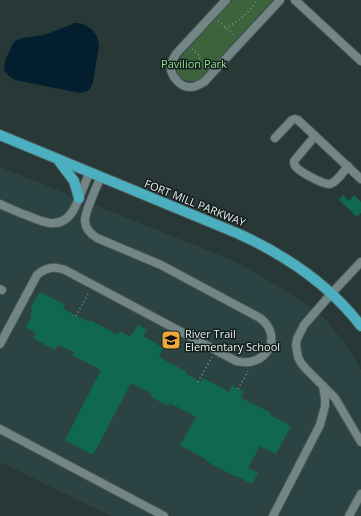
<svg xmlns="http://www.w3.org/2000/svg" width="361" height="516" font-family="'Open Sans',sans-serif">
	<style>
		.built { fill: #2b4443 }
		.green { fill: #3d633d }
		.water { fill: #031e2e }
		.building { fill: #10694f }
		.lines { fill: none; stroke-linecap: round; stroke-linejoin: round }
		.minor-casing { stroke: #475655; stroke-width: 10 }
		.major-casing { stroke: #475655; stroke-width: 12 }
		.path { stroke: #869492; stroke-width: 1.5; stroke-dasharray: 1 3; stroke-linecap: butt }
		.minor { stroke: #738584; stroke-width: 8 }
		.major { stroke: #4bafc0; stroke-width: 10 }
		.labels { text-anchor: middle; stroke-width: 3; stroke-linejoin: round; paint-order: stroke }
		.park-label { font-size: 11px; fill: #91e692; stroke: #161d1d }
		.street-label { font-size: 11px; fill: #e7f1f0; stroke: #161d1d }
		.poi-label { font-size: 11px; fill: #e7f1f0; stroke: #161d1d; text-anchor: start }
	</style>
	<rect width="100%" height="100%" fill="#273836"/>
	<path class="built" d="M0 167 234 261 263 277 306 304 325 319 347 346 361 370V516H111L0 462Z"/>
	<path class="green" d="M232 0H273L200 79C185 86 173 76 177 61Z"/>
	<path class="water" d="M75 23C88 23 99 33 99 47 98 54 96 61 95 69 94 74 94 82 91 87 89 91 84 92 80 93L15 80C0 71 3 66 9 52 11 49 12 44 15 41 21 37 35 37 43 35 53 32 64 27 75 23Z"/>
	<g class="building">
		<path d="M197 60 198 66 191 68 190 61Z"/>
		<path d="M343 195 349 201 354 195 361 202V213L357 217 339 200Z"/>
		<path d="M40 292 65 305 63 309 89 322 90 320 118 335 120 331 130 337 138 325 147 330 143 336 163 348 159 357 187 372 186 374 201 382 203 378 229 392 232 385 244 392 241 398 271 413 270 415 291 426 276 454 260 446 248 468 258 473 252 484 237 476 236 477 206 461 207 460 180 445 196 417 170 403 168 406 151 397 152 394 131 383 93 455 65 440 101 370 72 355 74 352 58 345 55 350 33 338 36 333 26 327 32 316 30 315 33 309 30 308Z"/>
	</g>
	<g class="lines">
		<defs>
			<g id="minor">
				<path d="M226 0 176 54C174 58 171 61 171 66 170 76 181 88 191 87 196 87 200 84 204 82L280 0"/>
				<path d="M295 0 361 61"/>
				<path d="M315 136 294 161C294 164 294 165 296 167 300 172 324 185 330 184 337 182 343 172 348 166"/>
				<path d="M275 138 292 120 295 119 298 120 361 179"/>
				<path d="M0 204C9 208 17 212 26 215 44 223 62 231 74 209 80 198 84 184 90 172"/>
				<path d="M361 262 331 294 304 325 297 339 296 346 298 357 301 363 306 369 335 398 361 442"/>
				<path d="M0 289 2 290"/>
				<path d="M0 344 37 275C46 267 55 266 65 270L236 361C265 369 285 337 260 318L161 265 97 238C80 227 84 217 91 200 94 192 97 185 101 177"/>
				<path d="M0 429 164 516"/>
				<path d="M273 516 320 425 325 406V398L323 386"/>
				<path d="M349 516 361 494"/>
			</g>
			<g id="major">
				<path d="M0 135 239 234C287 256 329 284 361 326"/>
				<path d="M59 161 74 181 79 198"/>
			</g>
		</defs>
		<use href="#minor" class="minor-casing"/>
		<use href="#major" class="major-casing"/>
		<g class="path">
			<path d="M218 21 235 36"/>
			<path d="M225 28C238 22 250 12 257 0"/>
			<path d="M192 49 199 55 201 65 205 69"/>
			<path d="M76 316 89 292"/>
			<path d="M198 382 212 357"/>
			<path d="M238 389 248 371"/>
		</g>
		<use href="#minor" class="minor"/>
		<use href="#major" class="major"/>
	</g>
	<defs>
		<symbol id="school-square" viewBox="-11 -11 22 22"><rect x="-9" y="-9" width="18" height="18" rx="4" fill="#eca93a" stroke="#161d1d"/><path d="M0-5L7-2L0 1L-7-2ZM-4 1L0 2.5L4 1V4Q0 6-4 4Z" fill="#111"/></symbol>
	</defs>
	<g fill-rule="evenodd">
		<use href="#school-square" x="160" y="329" width="22" height="22"/>
	</g>
	<g class="labels">
		<g class="park-label">
			<text x="194" y="68">Pavilion Park</text>
		</g>
		<g class="street-label">
			<text transform="translate(195 203) rotate(22)" y="4">FORT MILL PARKWAY</text>
		</g>
		<g class="poi-label">
			<text x="185" y="338">River Trail<tspan x="185" dy="13">Elementary School</tspan></text>
		</g>
	</g>
</svg>
